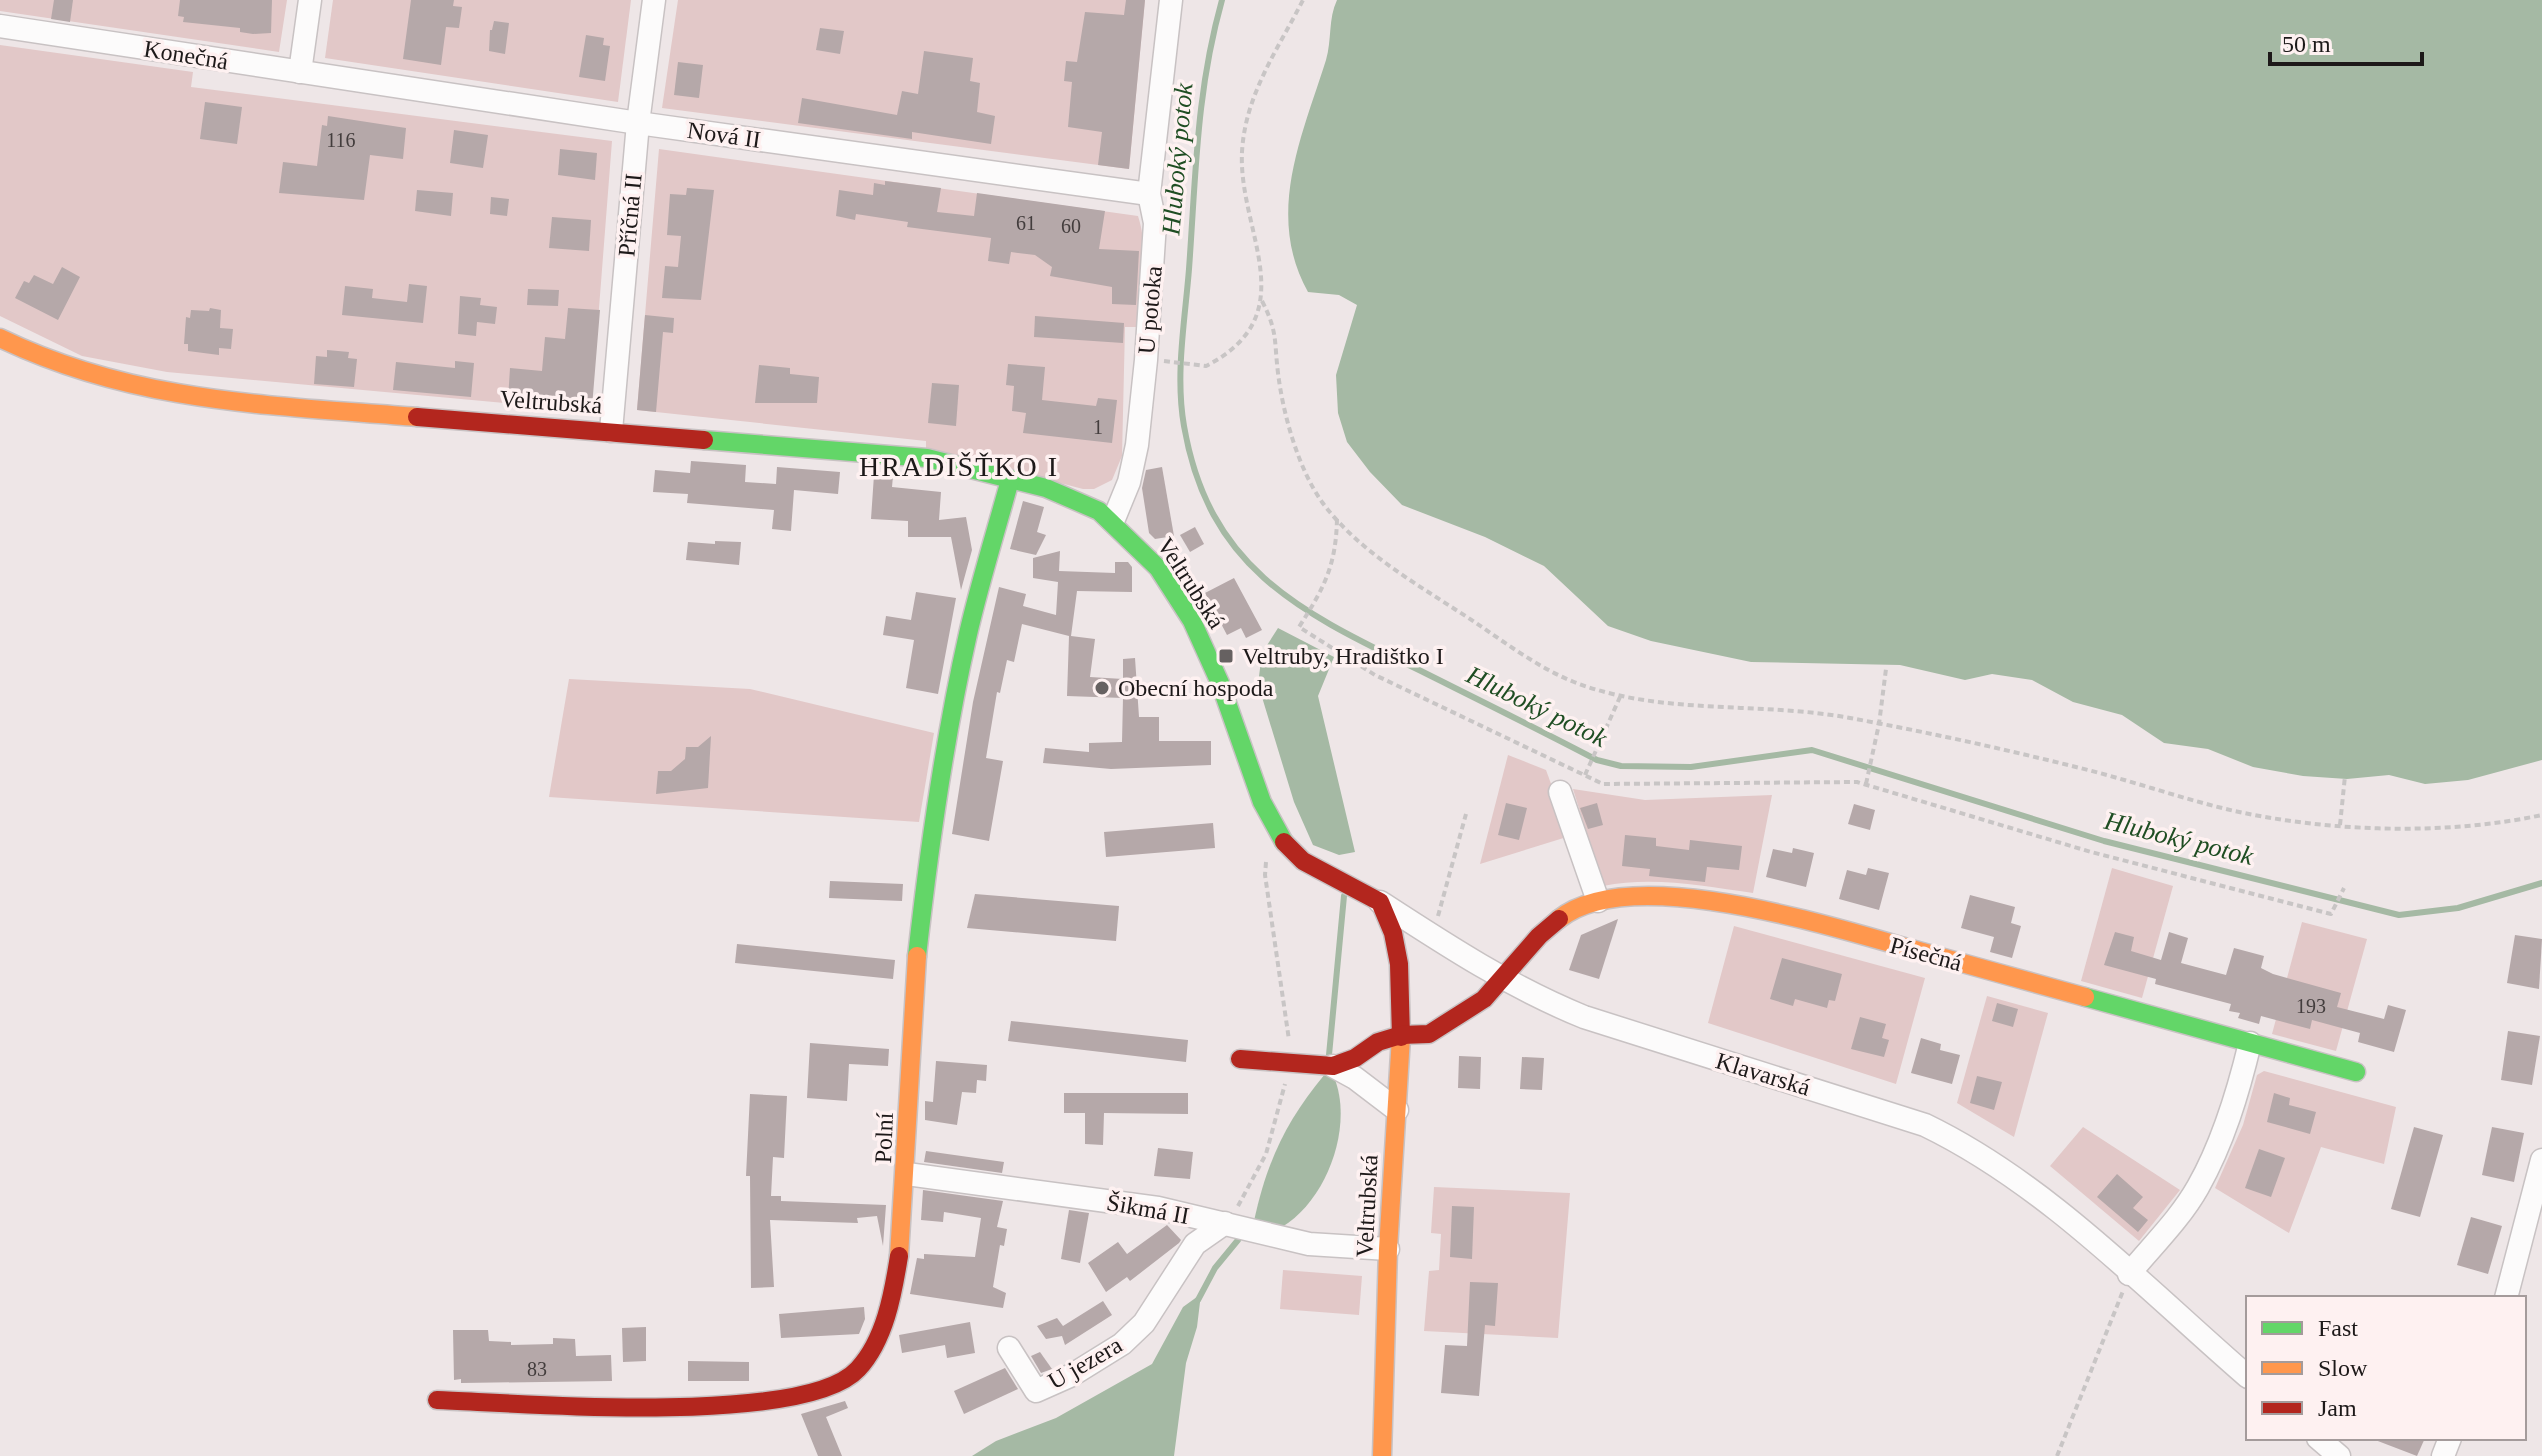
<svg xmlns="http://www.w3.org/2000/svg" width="2542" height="1456" font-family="Georgia,serif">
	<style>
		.green { fill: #e2c8c8 }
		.water { fill: #a5b9a4 }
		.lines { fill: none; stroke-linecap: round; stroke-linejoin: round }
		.stream { stroke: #a5b9a4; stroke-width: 6 }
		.building { fill: #b5a8a9 }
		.street-casing { stroke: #c8c2c3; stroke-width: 25 }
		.fast-casing { stroke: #c8c2c3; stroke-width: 21 }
		.slow-casing { stroke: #c8c2c3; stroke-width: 21 }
		.jam-casing { stroke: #c8c2c3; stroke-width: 21 }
		.path { stroke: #c8c5c5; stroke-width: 4; stroke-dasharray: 6 4; stroke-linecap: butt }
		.street { stroke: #fcfbfb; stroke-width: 22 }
		.fast { stroke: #63d668; stroke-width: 18 }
		.slow { stroke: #ff974d; stroke-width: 18 }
		.jam { stroke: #b3261e; stroke-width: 18 }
		.poi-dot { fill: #666161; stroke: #fef1f1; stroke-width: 3 }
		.labels { text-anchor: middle; stroke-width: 7; stroke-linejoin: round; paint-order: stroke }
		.number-label { font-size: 20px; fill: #433d3d }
		.street-label { font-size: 24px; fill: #1d1919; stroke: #fef1f1 }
		.poi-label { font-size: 24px; fill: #1d1919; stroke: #fef1f1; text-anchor: start }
		.water-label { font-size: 26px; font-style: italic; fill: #1f4e23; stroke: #fef1f1 }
		.quarter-label { font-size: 28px; letter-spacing: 2px; fill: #1d1919; stroke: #fef1f1 }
	</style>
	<rect width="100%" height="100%" fill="#eee6e7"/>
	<g class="green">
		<path d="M0 0H287L279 52 0 11Z"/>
		<path d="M333 0H631L618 102 325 58Z"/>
		<path d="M678 0H1145L1129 169 662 108Z"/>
		<path d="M0 45 193 72 191 87 612 141 591 411 167 372 82 356 0 316Z"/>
		<path d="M659 149 1138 216C1149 249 1142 292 1138 327H1125L1122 456 1112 480 1094 489H1083L926 448V441L637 410Z"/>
		<path d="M569 679 750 689 934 733 919 822 549 797Z"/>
		<path d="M1508 755 1546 770 1570 836 1480 864Z"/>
		<path d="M1573 789 1645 800 1772 795 1753 893C1703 886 1653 876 1603 886Z"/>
		<path d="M2112 868 2173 886 2142 998 2081 981Z"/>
		<path d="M2302 922 2367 939 2336 1051 2272 1034Z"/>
		<path d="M1734 926 1925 978 1896 1084 1708 1023Z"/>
		<path d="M1987 996 2048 1013 2014 1137 1957 1103Z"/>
		<path d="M2264 1071 2396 1107 2384 1164 2321 1147 2289 1233 2215 1188 2243 1125 2257 1075Z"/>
		<path d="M2083 1127 2180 1190 2139 1241 2050 1166Z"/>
		<path d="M1434 1187 1570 1193 1558 1338 1424 1331 1429 1271 1439 1270 1441 1234 1431 1233Z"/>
		<path d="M1283 1270 1362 1276 1359 1315 1280 1309Z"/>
	</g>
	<g class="water">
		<path d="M1337 0H2542V760L2468 780 2425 784 2389 775 2347 779 2303 776 2253 767 2208 749 2164 743 2122 715 2073 702 2032 680 1992 674 1965 680 1900 665 1751 662 1651 641 1608 626 1544 566 1485 537 1402 505 1370 472 1347 442 1338 413 1336 375 1357 305 1339 295 1308 292C1265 215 1302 136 1326 60 1332 40 1328 19 1337 0Z"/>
		<path d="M1278 628 1334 657 1318 696 1355 852 1339 855 1313 845 1294 802 1258 684 1262 653Z"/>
		<path d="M1325 1074 1334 1077C1354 1126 1327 1200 1282 1227L1254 1221C1267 1161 1286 1121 1325 1074Z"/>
		<path d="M1201 1294 1197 1327 1186 1363 1174 1456H972L996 1441 1056 1418 1152 1364 1183 1307Z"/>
	</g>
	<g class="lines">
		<g class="stream">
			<path d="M1222 0C1196 93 1196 174 1189 269 1185 320 1175 375 1184 426 1209 570 1301 612 1419 670 1479 700 1538 729 1597 760L1621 766 1691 767 1812 750 2104 841 2399 915 2458 908 2542 883"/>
			<path d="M1329 1055 1344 896"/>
			<path d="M1198 1300 1215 1268 1238 1240"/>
		</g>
	</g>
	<g class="building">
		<path d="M54 0H73L70 22 51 19Z"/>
		<path d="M180 0H272L271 33 253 34 240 32V28L183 22 184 17 178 16Z"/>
		<path d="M411 0H454L453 6 462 7 459 28 446 27 441 65 403 59Z"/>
		<path d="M1126 0H1145L1129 169 1098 165 1102 132 1068 127 1072 82 1064 81 1066 61 1077 62 1085 12 1124 15Z"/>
		<path d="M494 21 509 23 505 54 489 51 490 30H492Z"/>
		<path d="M820 28 844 31 840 54 816 50Z"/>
		<path d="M586 35 604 38 603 45 610 46 605 81 579 77Z"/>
		<path d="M924 51 973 58 970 81 980 83 977 112 995 116 991 144 912 132V139L798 123 802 98 897 115 902 91 918 94Z"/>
		<path d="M678 62 703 65 699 98 674 95Z"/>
		<path d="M205 102 242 107 237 144 200 139Z"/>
		<path d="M328 116 406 128 403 159 370 155 364 200 279 193 283 162 317 166 322 125 327 126Z"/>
		<path d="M454 130 488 135 483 168 450 163Z"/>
		<path d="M560 149 597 153 595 180 558 175Z"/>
		<path d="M885 181 941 188 937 212 974 216 977 193 1105 211 1099 249 1139 251 1136 305 1112 304V287L1050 276 1052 267 1035 255 1011 252 1009 264 988 261 991 238 907 227 908 222 856 214 855 220 836 216 839 190 873 195 874 183 885 185Z"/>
		<path d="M687 188 714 190 701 300 662 298 665 266 678 267 681 236 667 235 670 194 686 195Z"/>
		<path d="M417 190 453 193 451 216 415 211Z"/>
		<path d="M491 197 509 199 507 216 490 214Z"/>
		<path d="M552 217 591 220 589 251 549 248Z"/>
		<path d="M62 267 80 277 58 320 15 298 24 281 29 283 34 275 53 284Z"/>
		<path d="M409 284 427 286 423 323 342 315 345 286 373 289 372 298 407 302Z"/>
		<path d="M528 289 559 290 558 306 527 305Z"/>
		<path d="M460 296 481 298 480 305 497 307 495 324 477 322 476 336 458 334Z"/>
		<path d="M210 308 221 310 220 328 233 329 231 349 219 348V355L188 351V344H184L186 317 190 318 191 310 209 311Z"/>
		<path d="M568 308 600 310 592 407 508 400 510 368 542 371 545 337 565 339Z"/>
		<path d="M645 315 674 318 673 333 663 332 656 412 637 410Z"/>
		<path d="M1035 316 1124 323 1123 343 1034 337Z"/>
		<path d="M327 350 349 352 348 358 357 359 354 387 314 384 316 356 327 357Z"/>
		<path d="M455 361 474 363 471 397 393 390 396 362 455 368Z"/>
		<path d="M1008 364 1045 367 1042 400 1096 406 1098 398 1117 400 1112 443 1023 433 1026 413 1012 411 1014 386 1006 385Z"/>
		<path d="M759 365 790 368V374L819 377 817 403H755Z"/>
		<path d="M932 383 959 385 956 426 928 423Z"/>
		<path d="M691 461 746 465 745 482 776 484 777 467 840 472 838 494 794 490 791 531 772 529 774 510 687 503 688 494 653 492 655 470 690 473Z"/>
		<path d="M1162 467 1174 536 1155 539 1149 533 1142 488 1146 470Z"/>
		<path d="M874 475 893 476 892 487 941 492 939 520 966 517 972 550 961 590 951 537H908V521L871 519Z"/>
		<path d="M1023 501 1044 507 1037 532 1046 535 1036 555 1010 549Z"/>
		<path d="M1195 527 1204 544 1190 552 1180 535Z"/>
		<path d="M715 541 741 542 739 565 686 560 688 542 715 544Z"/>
		<path d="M1060 551 1059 571 1115 573V562H1128L1132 567V592L1077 591 1071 636 1095 639 1090 677 1123 679V659L1135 658 1139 717H1159V741H1211V765L1111 769 1043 763 1045 748 1089 752V743L1122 742 1123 698 1067 696 1069 636 1022 624 1014 662 1007 660 1000 693 997 692 986 758 1003 761 989 841 952 834 973 702 999 587 1026 594 1023 606 1056 615 1058 582 1033 578V558Z"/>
		<path d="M1234 578 1262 630 1246 638 1241 628 1227 635 1205 593Z"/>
		<path d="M916 592 956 598 938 694 906 688 914 640 883 635 886 616 911 620Z"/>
		<path d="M711 736 708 788 656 794 658 771H671L685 759 686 747H698Z"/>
		<path d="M1506 803 1527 808 1519 840 1498 835Z"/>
		<path d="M1597 803 1603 825 1588 829 1580 808Z"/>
		<path d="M1854 804 1875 810 1870 830 1848 824Z"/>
		<path d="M1213 823 1215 848 1106 857 1104 832Z"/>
		<path d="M1625 835 1656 838V846L1689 850 1690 840 1742 846 1739 870 1707 867 1705 882 1649 876 1650 869 1622 866Z"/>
		<path d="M1793 848 1814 853 1806 887 1766 877 1773 849 1792 853Z"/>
		<path d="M1868 868 1889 873 1879 910 1839 899 1847 870 1866 875Z"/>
		<path d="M830 881 903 884 902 901 829 898Z"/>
		<path d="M975 894 1119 906 1116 941 967 928Z"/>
		<path d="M1970 895 2015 907 2011 923 2021 926 2012 958 1990 952 1994 937 1961 928Z"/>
		<path d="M1618 919 1599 979 1569 970 1581 935Z"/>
		<path d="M2115 932 2134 937 2131 951 2161 960 2169 932 2188 938 2181 963 2226 975 2234 948 2264 956 2261 968 2273 974 2341 993 2337 1007 2384 1019 2388 1005 2406 1010 2394 1052 2358 1042 2360 1033 2312 1020 2310 1029 2261 1016 2259 1024 2238 1018 2240 1013 2229 1011 2231 1004 2155 984 2156 979 2104 965Z"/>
		<path d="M2515 935 2542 939 2539 989 2507 983Z"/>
		<path d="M737 944 895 960 893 979 735 963Z"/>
		<path d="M1782 958 1842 974 1835 1001 1829 1000 1827 1008 1795 999 1793 1006 1770 999Z"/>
		<path d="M1997 1003 2018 1009 2013 1027 1992 1021Z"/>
		<path d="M1860 1017 1886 1024 1882 1038 1889 1040 1884 1057 1851 1049Z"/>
		<path d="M1011 1021 1188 1040 1186 1062 1008 1041Z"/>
		<path d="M2508 1031 2540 1036 2532 1085 2501 1080Z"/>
		<path d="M1921 1038 1941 1044 1940 1050 1960 1055 1952 1084 1911 1073Z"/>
		<path d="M810 1043 889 1049 888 1066 849 1064 847 1101 807 1098Z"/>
		<path d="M1459 1056 1481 1057 1480 1089 1458 1088Z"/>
		<path d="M1522 1057 1544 1058 1542 1090 1520 1089Z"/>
		<path d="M936 1061 987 1065 986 1081 977 1080 976 1093 962 1092 957 1125 925 1120V1101L933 1102Z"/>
		<path d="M1977 1076 2002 1082 1994 1110 1970 1103Z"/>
		<path d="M1064 1093H1188V1114L1104 1113 1103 1145 1085 1144V1113H1064Z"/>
		<path d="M2274 1093 2290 1098 2289 1105 2316 1112 2310 1134 2267 1122Z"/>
		<path d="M750 1094 787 1096 784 1158 773 1157 771 1196H781V1201L886 1205 883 1246 877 1216 857 1218 858 1223 770 1220 774 1287 751 1288 750 1176H746Z"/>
		<path d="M2414 1127 2443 1135 2420 1217 2391 1209Z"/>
		<path d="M2492 1127 2524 1133 2514 1182 2482 1175Z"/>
		<path d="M880 1139H888V1161H879Z"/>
		<path d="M1158 1148 1193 1152 1190 1179 1154 1176Z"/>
		<path d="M2259 1149 2285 1158 2271 1197 2245 1188Z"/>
		<path d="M926 1151 1004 1162 1002 1173 924 1162Z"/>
		<path d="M2117 1174 2143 1197 2133 1208 2148 1220 2138 1232 2097 1197Z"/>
		<path d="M923 1190 1003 1201 997 1227 1007 1229 1004 1246 1000 1245 993 1287 1006 1293 1003 1308 910 1294 917 1258 924 1259V1254L975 1257 981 1218 944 1212 943 1222 921 1220Z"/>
		<path d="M1452 1206 1474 1207 1472 1259 1450 1257Z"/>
		<path d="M1069 1210 1089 1213 1080 1263 1061 1259Z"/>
		<path d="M2471 1217 2502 1226 2488 1274 2457 1265Z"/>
		<path d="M1167 1225 1181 1240 1179 1243 1130 1281 1127 1277 1106 1292 1088 1263 1118 1242 1127 1254Z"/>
		<path d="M1470 1282 1498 1283 1495 1326 1485 1325 1479 1396 1441 1393 1445 1345 1467 1346Z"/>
		<path d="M1103 1301 1112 1315 1065 1345 1062 1336 1046 1339 1037 1326 1057 1318 1063 1326Z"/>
		<path d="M864 1307 865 1319 859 1334 781 1338 779 1314Z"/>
		<path d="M970 1322 975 1353 947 1358 945 1345 902 1353 899 1335Z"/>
		<path d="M646 1327V1361L623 1362 622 1328Z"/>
		<path d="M453 1330H488L489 1341 511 1342V1345L553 1344V1338L575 1339 576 1356 611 1355 612 1381 461 1383V1379L454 1380Z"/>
		<path d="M1040 1352 1052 1369 1041 1373 1031 1356Z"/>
		<path d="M688 1361 749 1362V1381H688Z"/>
		<path d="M1005 1368 1018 1389 964 1414 954 1391Z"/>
		<path d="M845 1401 848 1408 826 1417 842 1456H818L801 1414Z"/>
		<path d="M2370 1438H2425L2417 1456Z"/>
	</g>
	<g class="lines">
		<defs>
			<g id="street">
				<path d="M0 26 638 123 1149 194"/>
				<path d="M300 72 310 0"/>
				<path d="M611 431 638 123 654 0"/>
				<path d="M1113 521 1129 482 1137 445 1146 360 1155 223 1149 194 1171 0"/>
				<path d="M1560 792 1598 901"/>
				<path d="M1380 902C1446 945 1510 987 1584 1017L1925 1125C2047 1184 2146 1289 2248 1377"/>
				<path d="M1333 1066 1355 1078 1397 1110"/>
				<path d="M907 1174 1158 1208 1309 1244 1388 1249"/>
				<path d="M2129 1274C2152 1246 2180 1219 2198 1187 2223 1143 2238 1093 2250 1043"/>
				<path d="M2506 1298 2542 1160"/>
				<path d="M1009 1348 1036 1391 1072 1375 1122 1344 1144 1323 1195 1244 1225 1223"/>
				<path d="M2318 1438 2339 1456"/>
				<path d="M2443 1456 2450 1438"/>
			</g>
			<g id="fast">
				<path d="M704 440 927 458 1046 488 1099 511 1158 568 1192 621 1220 683 1262 802 1284 842"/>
				<path d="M917 956C929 848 944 740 968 634 980 582 996 531 1010 480"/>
				<path d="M2085 997 2356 1072"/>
			</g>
			<g id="slow">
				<path d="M0 338C135 403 270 405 417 417"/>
				<path d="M1559 919C1630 862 1828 926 1908 948 1967 964 2026 981 2085 997"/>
				<path d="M899 1256 917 956"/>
				<path d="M1382 1456 1388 1249 1401 1037"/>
			</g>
			<g id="jam">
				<path d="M417 417 704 440"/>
				<path d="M1284 842 1303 861 1380 902 1393 933 1399 964 1401 1037"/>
				<path d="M1240 1059 1333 1066 1355 1058 1378 1042 1401 1035 1429 1034 1484 999 1539 936 1559 919"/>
				<path d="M437 1400C519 1403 805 1427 858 1369 885 1340 893 1294 899 1256"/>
			</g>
		</defs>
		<use href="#street" class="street-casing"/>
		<use href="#fast" class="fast-casing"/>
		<use href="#slow" class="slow-casing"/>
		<use href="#jam" class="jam-casing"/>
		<g class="path">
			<path d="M1262 301C1278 332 1274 341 1278 373 1283 414 1298 468 1322 502 1360 554 1424 588 1476 623 1507 644 1539 668 1574 682 1661 716 1759 701 1850 718 1927 732 2004 749 2080 768 2129 780 2177 797 2226 809 2324 832 2444 836 2542 815"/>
			<path d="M1164 361 1206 366C1307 314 1238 232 1242 152 1245 95 1278 49 1303 0"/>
			<path d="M1337 519C1336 566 1324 588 1299 627L1375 675 1603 784 1857 782 2091 852 2331 914 2344 888"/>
			<path d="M1585 775 1620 697"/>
			<path d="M1866 784 1879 724 1886 669"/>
			<path d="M2340 825 2345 776"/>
			<path d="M1266 862 1265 875 1289 1040"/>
			<path d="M1438 916 1466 814"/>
			<path d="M1238 1206 1266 1154 1285 1084"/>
			<path d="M2057 1456 2123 1291"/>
		</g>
		<use href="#street" class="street"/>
		<use href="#fast" class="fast"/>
		<use href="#slow" class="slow"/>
		<use href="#jam" class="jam"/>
	</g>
	<g class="poi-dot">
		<rect x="1218" y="648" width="16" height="16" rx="4"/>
		<circle cx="1102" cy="688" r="8"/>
	</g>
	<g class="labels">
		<g class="number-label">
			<text x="341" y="147">116</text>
			<text x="1026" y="230">61</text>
			<text x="1071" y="233">60</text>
			<text x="1098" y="434">1</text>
			<text x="2311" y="1013">193</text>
			<text x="537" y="1376">83</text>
		</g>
		<g class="street-label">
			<text transform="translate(186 55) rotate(9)" y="8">Konečná</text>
			<text transform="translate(724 135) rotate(8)" y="8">Nová II</text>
			<text transform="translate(630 215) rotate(-85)" y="8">Příčná II</text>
			<text transform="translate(1150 310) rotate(-85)" y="8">U potoka</text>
			<text transform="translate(551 402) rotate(4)" y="8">Veltrubská</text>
			<text transform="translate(1191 583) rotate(57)" y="8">Veltrubská</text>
			<text transform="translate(1926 954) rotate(15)" y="8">Písečná</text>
			<text transform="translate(1763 1074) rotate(17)" y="8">Klavarská</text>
			<text transform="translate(884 1138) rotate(-88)" y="8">Polní</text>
			<text transform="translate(1367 1206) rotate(-87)" y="8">Veltrubská</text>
			<text transform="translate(1148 1209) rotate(10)" y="8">Šikmá II</text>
			<text transform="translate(1085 1363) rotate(-30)" y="8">U jezera</text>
		</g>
		<g class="poi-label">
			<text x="1242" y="664">Veltruby, Hradištko I</text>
			<text x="1118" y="696">Obecní hospoda</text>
		</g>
		<g class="water-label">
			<text transform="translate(1177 159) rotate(-85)" y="9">Hluboký potok</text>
			<text transform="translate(1537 706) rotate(26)" y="9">Hluboký potok</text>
			<text transform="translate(2179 838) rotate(14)" y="9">Hluboký potok</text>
		</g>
		<g class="quarter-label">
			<text x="959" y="476">HRADIŠŤKO I</text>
		</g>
	</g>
	<rect x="2246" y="1296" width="280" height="144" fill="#fef1f1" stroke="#a49b9b" stroke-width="2"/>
	<rect x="2262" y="1322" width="40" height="12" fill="#63d668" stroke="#a49b9b" stroke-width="2"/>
	<text x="2318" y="1336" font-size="24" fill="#1d1919">Fast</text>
	<rect x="2262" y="1362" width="40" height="12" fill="#ff974d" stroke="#a49b9b" stroke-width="2"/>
	<text x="2318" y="1376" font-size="24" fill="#1d1919">Slow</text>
	<rect x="2262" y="1402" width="40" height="12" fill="#b3261e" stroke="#a49b9b" stroke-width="2"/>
	<text x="2318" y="1416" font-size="24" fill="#1d1919">Jam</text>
	<path d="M2270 52v12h152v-12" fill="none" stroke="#1d1919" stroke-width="4"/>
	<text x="2282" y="52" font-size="24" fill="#1d1919" stroke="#fef1f1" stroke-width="6" paint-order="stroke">50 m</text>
</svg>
